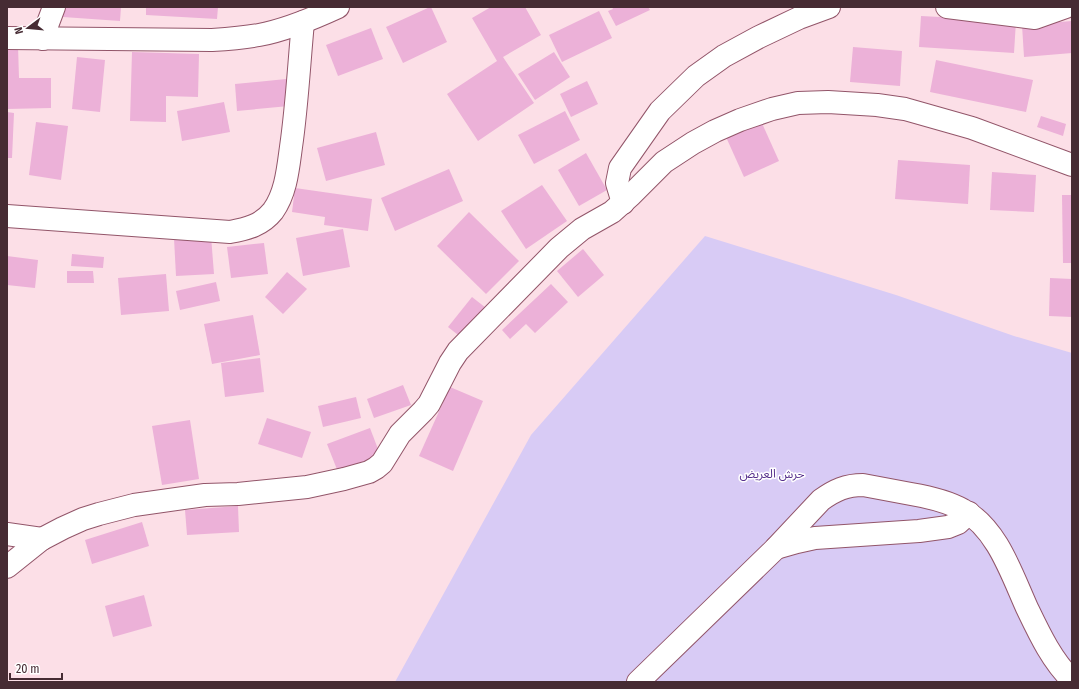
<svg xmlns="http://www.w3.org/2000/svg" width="1079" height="689" font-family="'Fira Sans Condensed','Noto Sans Arabic',sans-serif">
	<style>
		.green { fill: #d8cbf5 }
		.building { fill: #ecb1d8 }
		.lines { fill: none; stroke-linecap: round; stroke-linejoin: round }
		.minor-casing { stroke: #925569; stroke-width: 24 }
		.minor { stroke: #fff; stroke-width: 22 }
		.labels { text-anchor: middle; stroke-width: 3; stroke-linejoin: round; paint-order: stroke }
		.park-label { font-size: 12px; fill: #562f8b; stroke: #fff }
	</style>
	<rect width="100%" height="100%" fill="#fcdfe7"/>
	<path class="green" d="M705 236 896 295 1014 336 1072 353V682H395L531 435Z"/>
	<g class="building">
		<path d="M64 7H121L120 21 63 17Z"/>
		<path d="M146 7H218L217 19 146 15Z"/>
		<path d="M430 7H431L447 42 403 63 386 27Z"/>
		<path d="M491 7H525L541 35 503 57 534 103 478 141 447 94 497 61 472 18Z"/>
		<path d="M612 7H648L650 10 616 26 608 11 613 9Z"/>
		<path d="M599 11 612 38 562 62 549 35Z"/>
		<path d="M921 16 1016 21 1014 53 919 47Z"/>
		<path d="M1072 21V53L1024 57 1022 25Z"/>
		<path d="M371 28 383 59 338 76 326 45Z"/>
		<path d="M7 46H18L19 78H51V108L7 109Z"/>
		<path d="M853 47 902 51 900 86 850 82Z"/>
		<path d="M132 52 199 54 198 97 166 96V122L130 121Z"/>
		<path d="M554 52 570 77 535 100 518 74Z"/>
		<path d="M77 57 105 60 100 112 72 109Z"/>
		<path d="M936 60 1033 80 1026 112 930 92Z"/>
		<path d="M286 79 289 106 237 111 235 84Z"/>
		<path d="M587 81 598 104 571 117 560 94Z"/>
		<path d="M224 102 230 132 182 141 177 111Z"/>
		<path d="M565 111 580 140 534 164 518 135Z"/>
		<path d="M7 112 14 113 12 158H7Z"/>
		<path d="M1041 116 1066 124 1063 136 1037 127Z"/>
		<path d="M761 121 779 161 744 177 726 137Z"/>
		<path d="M36 122 68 126 61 180 29 175Z"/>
		<path d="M376 132 385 165 326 181 317 148Z"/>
		<path d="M586 153 607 190 579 206 558 170Z"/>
		<path d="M898 160 970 165 968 204 895 199Z"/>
		<path d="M449 169 463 201 395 231 381 198Z"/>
		<path d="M992 172 1036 175 1034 212 990 210Z"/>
		<path d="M542 185 567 221 526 249 501 211Z"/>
		<path d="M295 188 372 199 368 231 324 225 325 217 292 212Z"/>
		<path d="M1062 195H1072V263H1063Z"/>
		<path d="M469 212 519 261 486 294 437 246Z"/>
		<path d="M343 229 350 267 303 276 296 238Z"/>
		<path d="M211 236 214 274 176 276 174 238Z"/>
		<path d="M264 243 268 274 231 278 227 247Z"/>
		<path d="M583 249 604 275 578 297 557 271Z"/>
		<path d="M72 254 104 257 103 268 71 266Z"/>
		<path d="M7 256 38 260 35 288 7 285Z"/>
		<path d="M67 271H93L94 283H67Z"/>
		<path d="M287 272 307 289 283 314 265 297Z"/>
		<path d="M166 274 169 311 121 315 118 278Z"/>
		<path d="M1050 278 1072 279V317L1049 316Z"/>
		<path d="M216 282 220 301 180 310 176 291Z"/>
		<path d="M551 284 568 302 535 333 526 324 510 339 502 330Z"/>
		<path d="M472 297 486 308 462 338 448 327Z"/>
		<path d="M253 315 260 355 212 364 204 324Z"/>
		<path d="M260 358 264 392 225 397 221 363Z"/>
		<path d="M403 385 411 405 374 418 367 399Z"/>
		<path d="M450 387 483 401 453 471 419 456Z"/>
		<path d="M356 397 361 418 323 427 318 406Z"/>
		<path d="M267 418 311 432 302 458 258 444Z"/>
		<path d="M190 420 199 479 162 485 152 426Z"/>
		<path d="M370 428 381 457 338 472 327 444Z"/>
		<path d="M238 506 239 532 187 535 185 510Z"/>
		<path d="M142 522 149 546 92 564 85 540Z"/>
		<path d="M144 595 152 626 113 637 105 606Z"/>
	</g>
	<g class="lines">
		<defs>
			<g id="minor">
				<path d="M947 7 1035 18 1066 7"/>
				<path d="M7 38 212 40C228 39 243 38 259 35 286 30 312 19 338 7"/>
				<path d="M43 39 48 23 54 7"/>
				<path d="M623 203 617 183 620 168 660 111 696 76 724 56 759 37 799 18 829 7"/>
				<path d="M7 216 230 232C247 229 262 225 273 211 286 193 288 169 291 147 297 106 299 64 303 22"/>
				<path d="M7 534 42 539 7 567"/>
				<path d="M42 539 63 528 83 519 99 514 134 505 205 495 238 494 307 487 344 479 369 472 376 468 382 463 400 434 423 411 429 404 450 363 458 351 559 248 582 229 612 212 631 195 664 162 693 143 715 131 740 120 772 109 798 103 828 102 877 105 905 109 972 128 1072 165"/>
				<path d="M776 548 797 542 815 538 919 531 948 527 958 523 969 513"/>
				<path d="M638 682 775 549 821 500C835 490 846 485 863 485 879 488 895 491 911 494 929 497 947 501 963 510 997 528 1012 575 1027 608 1039 633 1052 661 1072 680"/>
			</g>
		</defs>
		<use href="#minor" class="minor-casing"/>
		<use href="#minor" class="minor"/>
	</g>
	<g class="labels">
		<g class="park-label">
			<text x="772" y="478">حرش العريض</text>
		</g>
	</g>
	<rect width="1079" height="689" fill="none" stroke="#462b33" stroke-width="16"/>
	<g transform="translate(28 28) rotate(254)" stroke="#ffffff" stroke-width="3" paint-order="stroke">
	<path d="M0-3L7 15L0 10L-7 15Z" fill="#462b33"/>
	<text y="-6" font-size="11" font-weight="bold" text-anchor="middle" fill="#462b33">N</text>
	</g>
	<path d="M10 673v6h52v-6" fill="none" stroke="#462b33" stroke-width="2"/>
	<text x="16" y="673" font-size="12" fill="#462b33" stroke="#ffffff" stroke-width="3" paint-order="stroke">20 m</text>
</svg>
